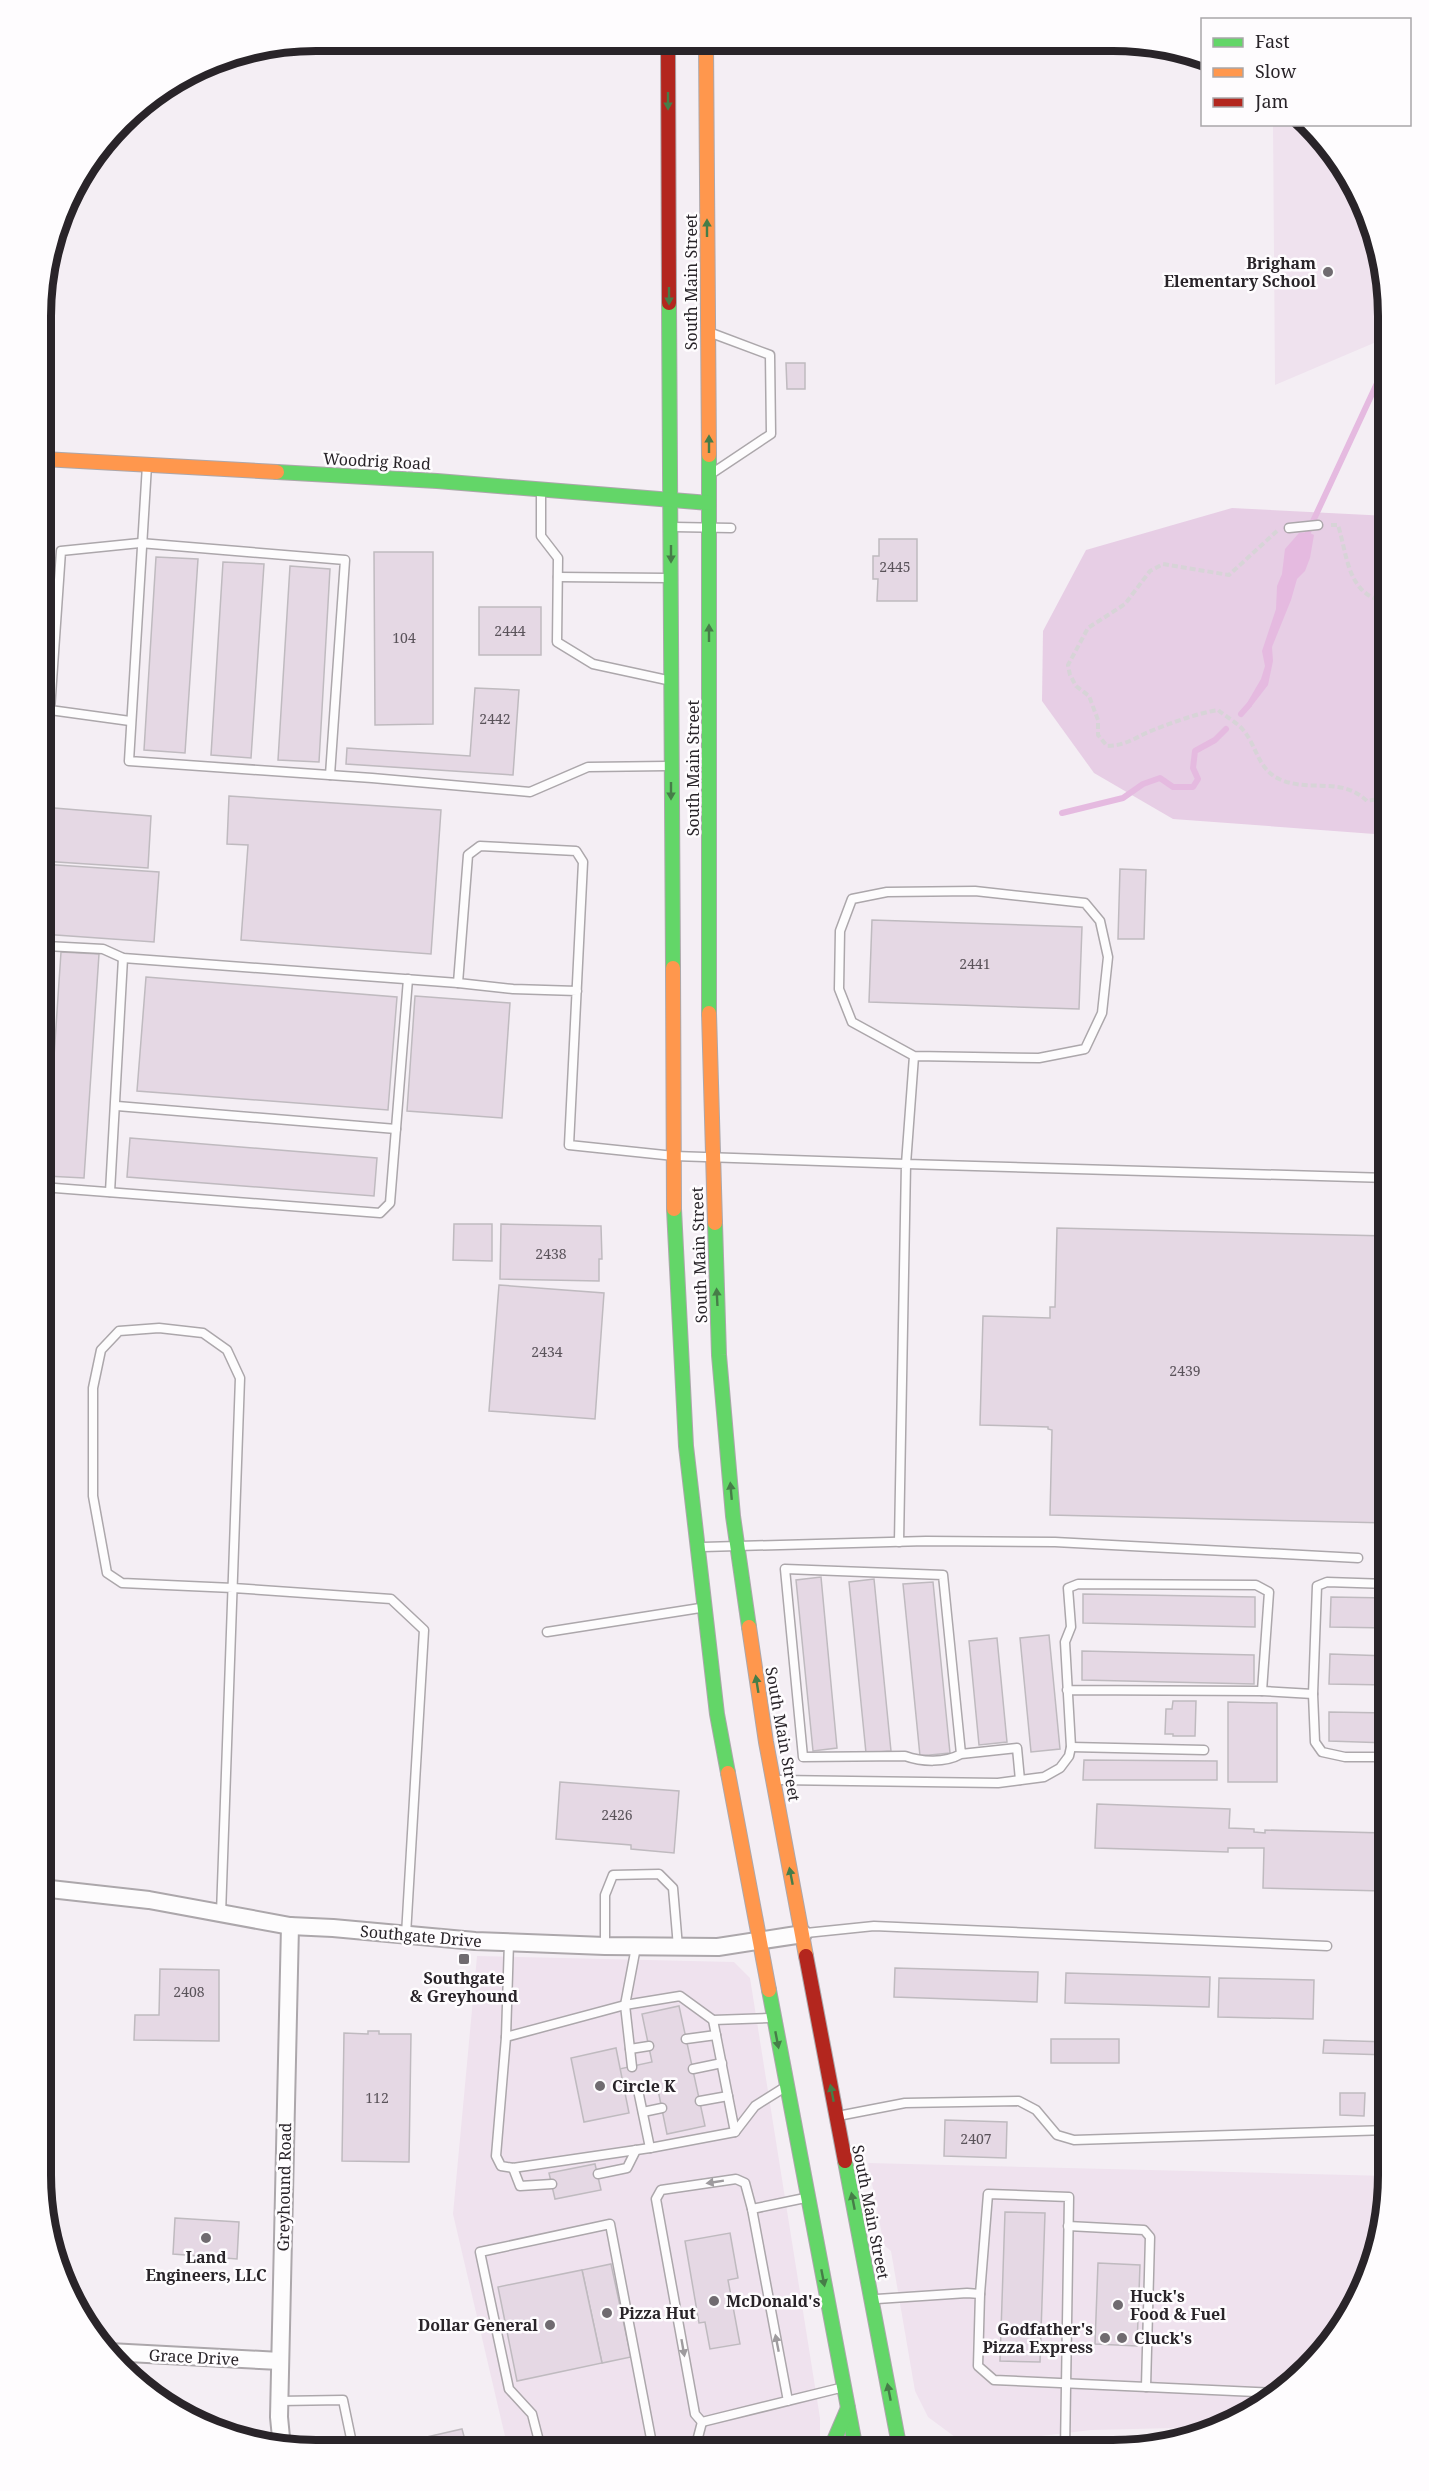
<svg xmlns="http://www.w3.org/2000/svg" width="1429" height="2491" font-family="'Noto Serif',serif">
	<style>
		.built { fill: #efe2ee }
		.green { fill: #e7cee5 }
		.water { fill: #e5bae0 }
		.lines { fill: none; stroke-linecap: round; stroke-linejoin: round }
		.stream { stroke: #e5bae0; stroke-width: 6 }
		.building { fill: #e5d8e4; stroke: #bfbabf; stroke-width: 1.5 }
		.lane-casing { stroke: #aca7ab; stroke-width: 11 }
		.street-casing { stroke: #aca7ab; stroke-width: 20 }
		.fast-casing { stroke: #aca7ab; stroke-width: 16 }
		.slow-casing { stroke: #aca7ab; stroke-width: 16 }
		.jam-casing { stroke: #aca7ab; stroke-width: 16 }
		.path { stroke: #d7d4d7; stroke-width: 4; stroke-dasharray: 6 3; stroke-linecap: butt }
		.lane { stroke: #fdfcfd; stroke-width: 8 }
		.street { stroke: #fdfcfd; stroke-width: 16 }
		.fast { stroke: #63d668; stroke-width: 14 }
		.slow { stroke: #ff974d; stroke-width: 14 }
		.jam { stroke: #b3261e; stroke-width: 14 }
		.oneway { fill: #467d48 }
		.oneway2 { fill: #9e9b9e }
		.poi-dot { fill: #706b70; stroke: #fefcfe; stroke-width: 2 }
		.labels { text-anchor: middle; stroke-width: 5; stroke-linejoin: round; paint-order: stroke }
		.number-label { font-size: 14px; fill: #5a535a }
		.poi-label { font-size: 16px; font-weight: bold; fill: #292429; stroke: #fefcfe; text-anchor: start }
		.street-label { font-size: 16px; fill: #292429; stroke: #fefcfe }
		.rim { fill: none; stroke: #292429; stroke-width: 8 }
	</style>
	<rect width="100%" height="100%" fill="#f4eef4"/>
	<g class="built">
		<path d="M1273 125H1308L1342 163 1374 227 1388 316V337L1275 385Z"/>
		<path d="M477 1956 734 1962 750 1978 820 2418V2436L812 2450 508 2449 453 2214Z"/>
		<path d="M868 2163 1388 2176V2193L1368 2280 1331 2343 1266 2404 1219 2427 1091 2430 973 2444 955 2437 928 2417 915 2391 891 2251 884 2245Z"/>
	</g>
	<path class="green" d="M1232 508 1388 516V835L1173 819 1094 773 1042 701 1043 631 1086 550Z"/>
	<path class="water" d="M1308 532 1314 535 1310 558 1305 571 1297 579 1291 600 1272 647 1273 661 1268 685 1251 707 1247 703 1261 679 1265 666 1262 651 1276 609 1277 586 1282 574 1285 549 1299 533Z"/>
	<g class="lines">
		<g class="stream">
			<path d="M1308 532 1385 366 1388 364"/>
			<path d="M1241 714 1249 705"/>
			<path d="M1062 813 1123 798 1143 784 1160 778 1173 787H1193L1198 779 1193 768 1195 751 1215 740 1226 729"/>
		</g>
	</g>
	<g class="building">
		<path d="M786 363H805V389H787Z"/>
		<path d="M879 539H917V601H877L878 579H873V556H879Z"/>
		<path d="M374 552H433V724L375 725Z"/>
		<path d="M156 557 198 559 185 753 144 750Z"/>
		<path d="M223 562 264 564 251 758 211 755Z"/>
		<path d="M290 566 330 569 319 762 278 760Z"/>
		<rect x="479" y="607" width="62" height="48"/>
		<path d="M475 688 519 690 513 775 346 764 347 748 470 756Z"/>
		<path d="M229 796 441 810 431 954 241 940 248 845 227 844Z"/>
		<path d="M42 807 151 816 148 868 42 861Z"/>
		<path d="M42 864 159 872 154 942 42 934Z"/>
		<path d="M1120 869 1146 870 1144 939H1118Z"/>
		<path d="M872 920 1082 927 1079 1009 869 1002Z"/>
		<path d="M61 952 99 954 84 1178 46 1176Z"/>
		<path d="M146 977 397 997 388 1110 137 1091Z"/>
		<path d="M415 996 510 1003 502 1118 407 1111Z"/>
		<path d="M130 1138 377 1158 374 1196 127 1177Z"/>
		<path d="M454 1224H492V1261L453 1260Z"/>
		<path d="M501 1224 601 1226 602 1259H599V1281L500 1279Z"/>
		<path d="M1057 1228 1388 1236V1523L1050 1515 1052 1430 1048 1429V1427L980 1425 983 1316 1050 1318V1307H1055Z"/>
		<path d="M499 1285 604 1293 595 1419 489 1411Z"/>
		<path d="M821 1577 837 1748 813 1751 796 1580Z"/>
		<path d="M874 1579 891 1751 866 1753 849 1582Z"/>
		<path d="M933 1582 950 1753 920 1756 903 1584Z"/>
		<path d="M1083 1594 1255 1597V1627L1083 1623Z"/>
		<path d="M1331 1597 1388 1598V1628L1330 1627Z"/>
		<path d="M1049 1635 1060 1749 1031 1752 1020 1638Z"/>
		<path d="M997 1638 1007 1742 979 1745 969 1641Z"/>
		<path d="M1082 1651 1254 1655V1684L1082 1680Z"/>
		<path d="M1330 1654 1388 1656V1685L1329 1684Z"/>
		<path d="M1173 1701H1196L1195 1736H1173V1734H1165L1166 1709H1172Z"/>
		<path d="M1228 1702 1277 1703V1782H1228Z"/>
		<path d="M1329 1712 1388 1713V1743L1329 1741Z"/>
		<path d="M1084 1760 1217 1761V1780H1083Z"/>
		<path d="M560 1782 679 1791 674 1853 631 1849V1845L556 1839Z"/>
		<path d="M1097 1804 1230 1809 1229 1828 1254 1829V1832L1265 1833V1830L1385 1833 1383 1891 1263 1888 1264 1848H1228V1852L1095 1848Z"/>
		<path d="M895 1968 1038 1972 1037 2002 894 1997Z"/>
		<path d="M160 1969 219 1970V2041L134 2040 135 2015H159Z"/>
		<path d="M1066 1973 1210 1977 1209 2007 1065 2003Z"/>
		<path d="M1219 1978 1314 1980 1313 2019 1218 2017Z"/>
		<path d="M679 2006 705 2126 667 2134 657 2085 615 2094 610 2071 652 2062 642 2014Z"/>
		<path d="M368 2031H379V2034H411L409 2162 342 2161 344 2033 368 2034Z"/>
		<rect x="1051" y="2039" width="68" height="24"/>
		<path d="M1324 2040 1388 2042V2055L1323 2053Z"/>
		<path d="M616 2048 629 2113 584 2122 571 2058Z"/>
		<path d="M1340 2093H1365L1364 2116 1340 2115Z"/>
		<path d="M945 2120 1007 2122 1006 2158 944 2156Z"/>
		<path d="M595 2164 601 2190 555 2199 549 2173Z"/>
		<path d="M1005 2212 1045 2213 1040 2362 1000 2361Z"/>
		<path d="M175 2218 239 2222 237 2259 173 2254Z"/>
		<path d="M730 2233 738 2278 728 2280 740 2344 710 2349 705 2322 699 2323 685 2241Z"/>
		<path d="M1098 2263 1140 2265 1137 2346 1095 2344Z"/>
		<path d="M611 2264 631 2357 602 2363 582 2270Z"/>
		<path d="M582 2270 602 2363 517 2381 498 2287Z"/>
		<path d="M462 2429 465 2440 476 2438 478 2449H424L422 2438Z"/>
	</g>
	<g class="lines">
		<defs>
			<g id="lane">
				<path d="M714 334 770 355 771 434 714 472"/>
				<path d="M147 465 129 761 372 778 530 792 588 767 667 766"/>
				<path d="M541 491V536L558 558 557 642 593 664 667 680"/>
				<path d="M674 527 731 528"/>
				<path d="M1289 528 1318 525"/>
				<path d="M558 577 667 578"/>
				<path d="M130 721 50 710 61 551 140 543 345 560 330 775"/>
				<path d="M577 991 513 989 458 983 468 855 480 846 576 851 583 862 569 1145 674 1156 906 1164 899 1542"/>
				<path d="M42 1007 46 946 103 949 123 958 458 983"/>
				<path d="M914 1056 852 1022 839 989 840 931 852 899 887 892 975 891 1085 903 1100 921 1108 957 1102 1013 1085 1049 1039 1058 914 1056 906 1164 1388 1178"/>
				<path d="M117 1106 396 1129"/>
				<path d="M42 1187 380 1213 390 1203 408 979"/>
				<path d="M110 1192 123 958"/>
				<path d="M703 1547 926 1541 1055 1542 1358 1558"/>
				<path d="M547 1632 700 1608"/>
				<path d="M1262 1691 1313 1694"/>
				<path d="M1071 1747 1204 1750"/>
				<path d="M961 1754C945 1763 922 1762 905 1756L803 1757 785 1569 943 1575 961 1754 1017 1748 1020 1780"/>
				<path d="M1388 1757H1345L1322 1752 1315 1742 1313 1694 1317 1586 1327 1582 1388 1584"/>
				<path d="M779 1780 998 1783 1044 1777 1060 1768 1069 1756 1071 1747 1065 1642 1071 1627 1068 1588 1078 1584 1256 1585 1269 1592 1262 1691 1067 1690"/>
				<path d="M221 1914 240 1378 227 1350 203 1333 159 1328 119 1331 101 1350 93 1388V1496L107 1573 122 1583 233 1588 391 1599 424 1630 406 1935"/>
				<path d="M806 1933 874 1926 1327 1946"/>
				<path d="M509 1942 506 2037 496 2156 501 2166 513 2168 650 2148 735 2132 755 2106 782 2089"/>
				<path d="M605 1946V1895L613 1875 659 1874 673 1888 678 1947"/>
				<path d="M713 2020 735 2132"/>
				<path d="M506 2037 625 2005 680 1996 713 2020 769 2018"/>
				<path d="M686 2039 716 2035"/>
				<path d="M630 2049 649 2046"/>
				<path d="M632 2067 625 2005 636 1947"/>
				<path d="M693 2069 722 2063"/>
				<path d="M638 2090 650 2148"/>
				<path d="M700 2101 728 2096"/>
				<path d="M643 2112 662 2108"/>
				<path d="M843 2115 905 2103 1019 2101 1036 2110 1057 2135 1074 2140 1388 2130"/>
				<path d="M513 2168 520 2186 552 2184"/>
				<path d="M598 2174 627 2168 636 2150"/>
				<path d="M752 2209 805 2198"/>
				<path d="M1068 2226 1144 2230 1150 2237 1146 2387"/>
				<path d="M980 2294 988 2194 1069 2197 1065 2450"/>
				<path d="M877 2299 967 2293 980 2294 978 2366 994 2380 1277 2393"/>
				<path d="M279 2401 343 2400 353 2448"/>
				<path d="M788 2401 752 2209 745 2183 736 2179 661 2190 656 2199 695 2414 702 2422 840 2388"/>
				<path d="M541 2449 532 2414 509 2389 480 2252 610 2224 653 2449"/>
				<path d="M695 2449 702 2422"/>
			</g>
			<g id="street">
				<path d="M41 1888 149 1900 290 1926 333 1928 475 1941 605 1946 718 1947 803 1934"/>
				<path d="M109 2352 280 2361"/>
				<path d="M282 2448 279 2417 290 1926"/>
			</g>
			<g id="fast">
				<path d="M669 303 673 968"/>
				<path d="M709 455V1013"/>
				<path d="M277 472 437 481 709 503"/>
				<path d="M674 1209 686 1446 717 1714 728 1773"/>
				<path d="M715 1223 719 1355 733 1516 749 1627"/>
				<path d="M769 1990 856 2450"/>
				<path d="M845 2161 900 2450"/>
				<path d="M830 2450 848 2408"/>
			</g>
			<g id="slow">
				<path d="M706 43 709 455"/>
				<path d="M43 459 277 472"/>
				<path d="M673 968 674 1209"/>
				<path d="M709 1013 715 1223"/>
				<path d="M749 1627 766 1742 806 1956"/>
				<path d="M728 1773 769 1990"/>
			</g>
			<g id="jam">
				<path d="M668 43 669 303"/>
				<path d="M806 1956 845 2161"/>
			</g>
		</defs>
		<use href="#lane" class="lane-casing"/>
		<use href="#street" class="street-casing"/>
		<use href="#fast" class="fast-casing"/>
		<use href="#slow" class="slow-casing"/>
		<use href="#jam" class="jam-casing"/>
		<g class="path">
			<path d="M1331 525H1338C1348 557 1347 596 1388 602"/>
			<path d="M1277 531 1229 575 1163 564 1150 571 1125 604 1088 628 1068 665 1070 675 1076 686 1089 696 1098 720V735L1107 746C1122 746 1132 740 1146 733 1168 724 1194 714 1218 710 1226 717 1238 723 1244 731 1257 747 1258 769 1279 779 1310 793 1341 776 1367 801L1388 797"/>
		</g>
		<use href="#lane" class="lane"/>
		<use href="#street" class="street"/>
		<use href="#fast" class="fast"/>
		<use href="#slow" class="slow"/>
		<use href="#jam" class="jam"/>
	</g>
	<defs><path id="oneway-solid" d="M-6-.8H1V-3.2L6.5 0L1 3.2V.8H-6Z" transform="scale(1.5)"/></defs>
	<g class="oneway">
		<use href="#oneway-solid" transform="translate(668 101) rotate(90)"/>
		<use href="#oneway-solid" transform="translate(707 228) rotate(-90)"/>
		<use href="#oneway-solid" transform="translate(669 296) rotate(90)"/>
		<use href="#oneway-solid" transform="translate(709 444) rotate(-90)"/>
		<use href="#oneway-solid" transform="translate(671 554) rotate(90)"/>
		<use href="#oneway-solid" transform="translate(709 633) rotate(-90)"/>
		<use href="#oneway-solid" transform="translate(671 791) rotate(90)"/>
		<use href="#oneway-solid" transform="translate(717 1297) rotate(-93)"/>
		<use href="#oneway-solid" transform="translate(731 1491) rotate(-95)"/>
		<use href="#oneway-solid" transform="translate(757 1684) rotate(-99)"/>
		<use href="#oneway-solid" transform="translate(791 1876) rotate(-101)"/>
		<use href="#oneway-solid" transform="translate(777 2040) rotate(79)"/>
		<use href="#oneway-solid" transform="translate(832 2093) rotate(-101)"/>
		<use href="#oneway-solid" transform="translate(853 2201) rotate(-101)"/>
		<use href="#oneway-solid" transform="translate(823 2278) rotate(79)"/>
		<use href="#oneway-solid" transform="translate(889 2392) rotate(-101)"/>
	</g>
	<g class="oneway2">
		<use href="#oneway-solid" transform="translate(715 2182) rotate(171)"/>
		<use href="#oneway-solid" transform="translate(777 2343) rotate(-101)"/>
		<use href="#oneway-solid" transform="translate(683 2348) rotate(80)"/>
	</g>
	<g class="poi-dot">
		<circle cx="1328" cy="272" r="6"/>
		<rect x="458" y="1953" width="12" height="12" rx="3"/>
		<circle cx="600" cy="2086" r="6"/>
		<circle cx="206" cy="2238" r="6"/>
		<circle cx="714" cy="2301" r="6"/>
		<circle cx="1118" cy="2305" r="6"/>
		<circle cx="607" cy="2313" r="6"/>
		<circle cx="550" cy="2325" r="6"/>
		<circle cx="1105" cy="2338" r="6"/>
		<circle cx="1122" cy="2338" r="6"/>
	</g>
	<g class="labels">
		<g class="number-label">
			<text x="895" y="572">2445</text>
			<text x="510" y="636">2444</text>
			<text x="404" y="643">104</text>
			<text x="495" y="724">2442</text>
			<text x="975" y="969">2441</text>
			<text x="551" y="1259">2438</text>
			<text x="547" y="1357">2434</text>
			<text x="1185" y="1376">2439</text>
			<text x="617" y="1820">2426</text>
			<text x="189" y="1997">2408</text>
			<text x="377" y="2103">112</text>
			<text x="976" y="2144">2407</text>
		</g>
		<g class="poi-label">
			<text x="1316" y="269" text-anchor="end">Brigham<tspan x="1316" dy="18">Elementary School</tspan></text>
			<text x="464" y="1984" text-anchor="middle">Southgate<tspan x="464" dy="18">&amp; Greyhound</tspan></text>
			<text x="612" y="2092">Circle K</text>
			<text x="206" y="2263" text-anchor="middle">Land<tspan x="206" dy="18">Engineers, LLC</tspan></text>
			<text x="1130" y="2302">Huck's<tspan x="1130" dy="18">Food &amp; Fuel</tspan></text>
			<text x="726" y="2307">McDonald's</text>
			<text x="619" y="2319">Pizza Hut</text>
			<text x="538" y="2331" text-anchor="end">Dollar General</text>
			<text x="1093" y="2335" text-anchor="end">Godfather's<tspan x="1093" dy="18">Pizza Express</tspan></text>
			<text x="1134" y="2344">Cluck's</text>
		</g>
		<g class="street-label">
			<text transform="translate(691 282) rotate(-90)" y="6">South Main Street</text>
			<text transform="translate(377 461) rotate(3)" y="6">Woodrig Road</text>
			<text transform="translate(693 768) rotate(-90)" y="6">South Main Street</text>
			<text transform="translate(699 1255) rotate(-92)" y="6">South Main Street</text>
			<text transform="translate(783 1734) rotate(80)" y="6">South Main Street</text>
			<text transform="translate(421 1936) rotate(5)" y="6">Southgate Drive</text>
			<text transform="translate(284 2187) rotate(-89)" y="6">Greyhound Road</text>
			<text transform="translate(871 2212) rotate(79)" y="6">South Main Street</text>
			<text transform="translate(194 2357) rotate(3)" y="6">Grace Drive</text>
		</g>
	</g>
	<path d="M0 0H1429V2491H0ZM316 51H1113A265 265 0 0 1 1378 316V2175A265 265 0 0 1 1113 2440H316A265 265 0 0 1 51 2175V316A265 265 0 0 1 316 51Z" fill="#fefcfe" fill-rule="evenodd"/>
	<path class="rim" d="M316 51H1113A265 265 0 0 1 1378 316V2175A265 265 0 0 1 1113 2440H316A265 265 0 0 1 51 2175V316A265 265 0 0 1 316 51Z"/>
	<rect x="1201" y="18" width="210" height="108" fill="#fefcfe" stroke="#a9a6a9" stroke-width="1.5"/>
	<rect x="1213" y="38" width="30" height="9" fill="#63d668" stroke="#a9a6a9" stroke-width="1.5"/>
	<text x="1255" y="48" font-size="18" fill="#292429">Fast</text>
	<rect x="1213" y="68" width="30" height="9" fill="#ff974d" stroke="#a9a6a9" stroke-width="1.5"/>
	<text x="1255" y="78" font-size="18" fill="#292429">Slow</text>
	<rect x="1213" y="98" width="30" height="9" fill="#b3261e" stroke="#a9a6a9" stroke-width="1.5"/>
	<text x="1255" y="108" font-size="18" fill="#292429">Jam</text>
</svg>
